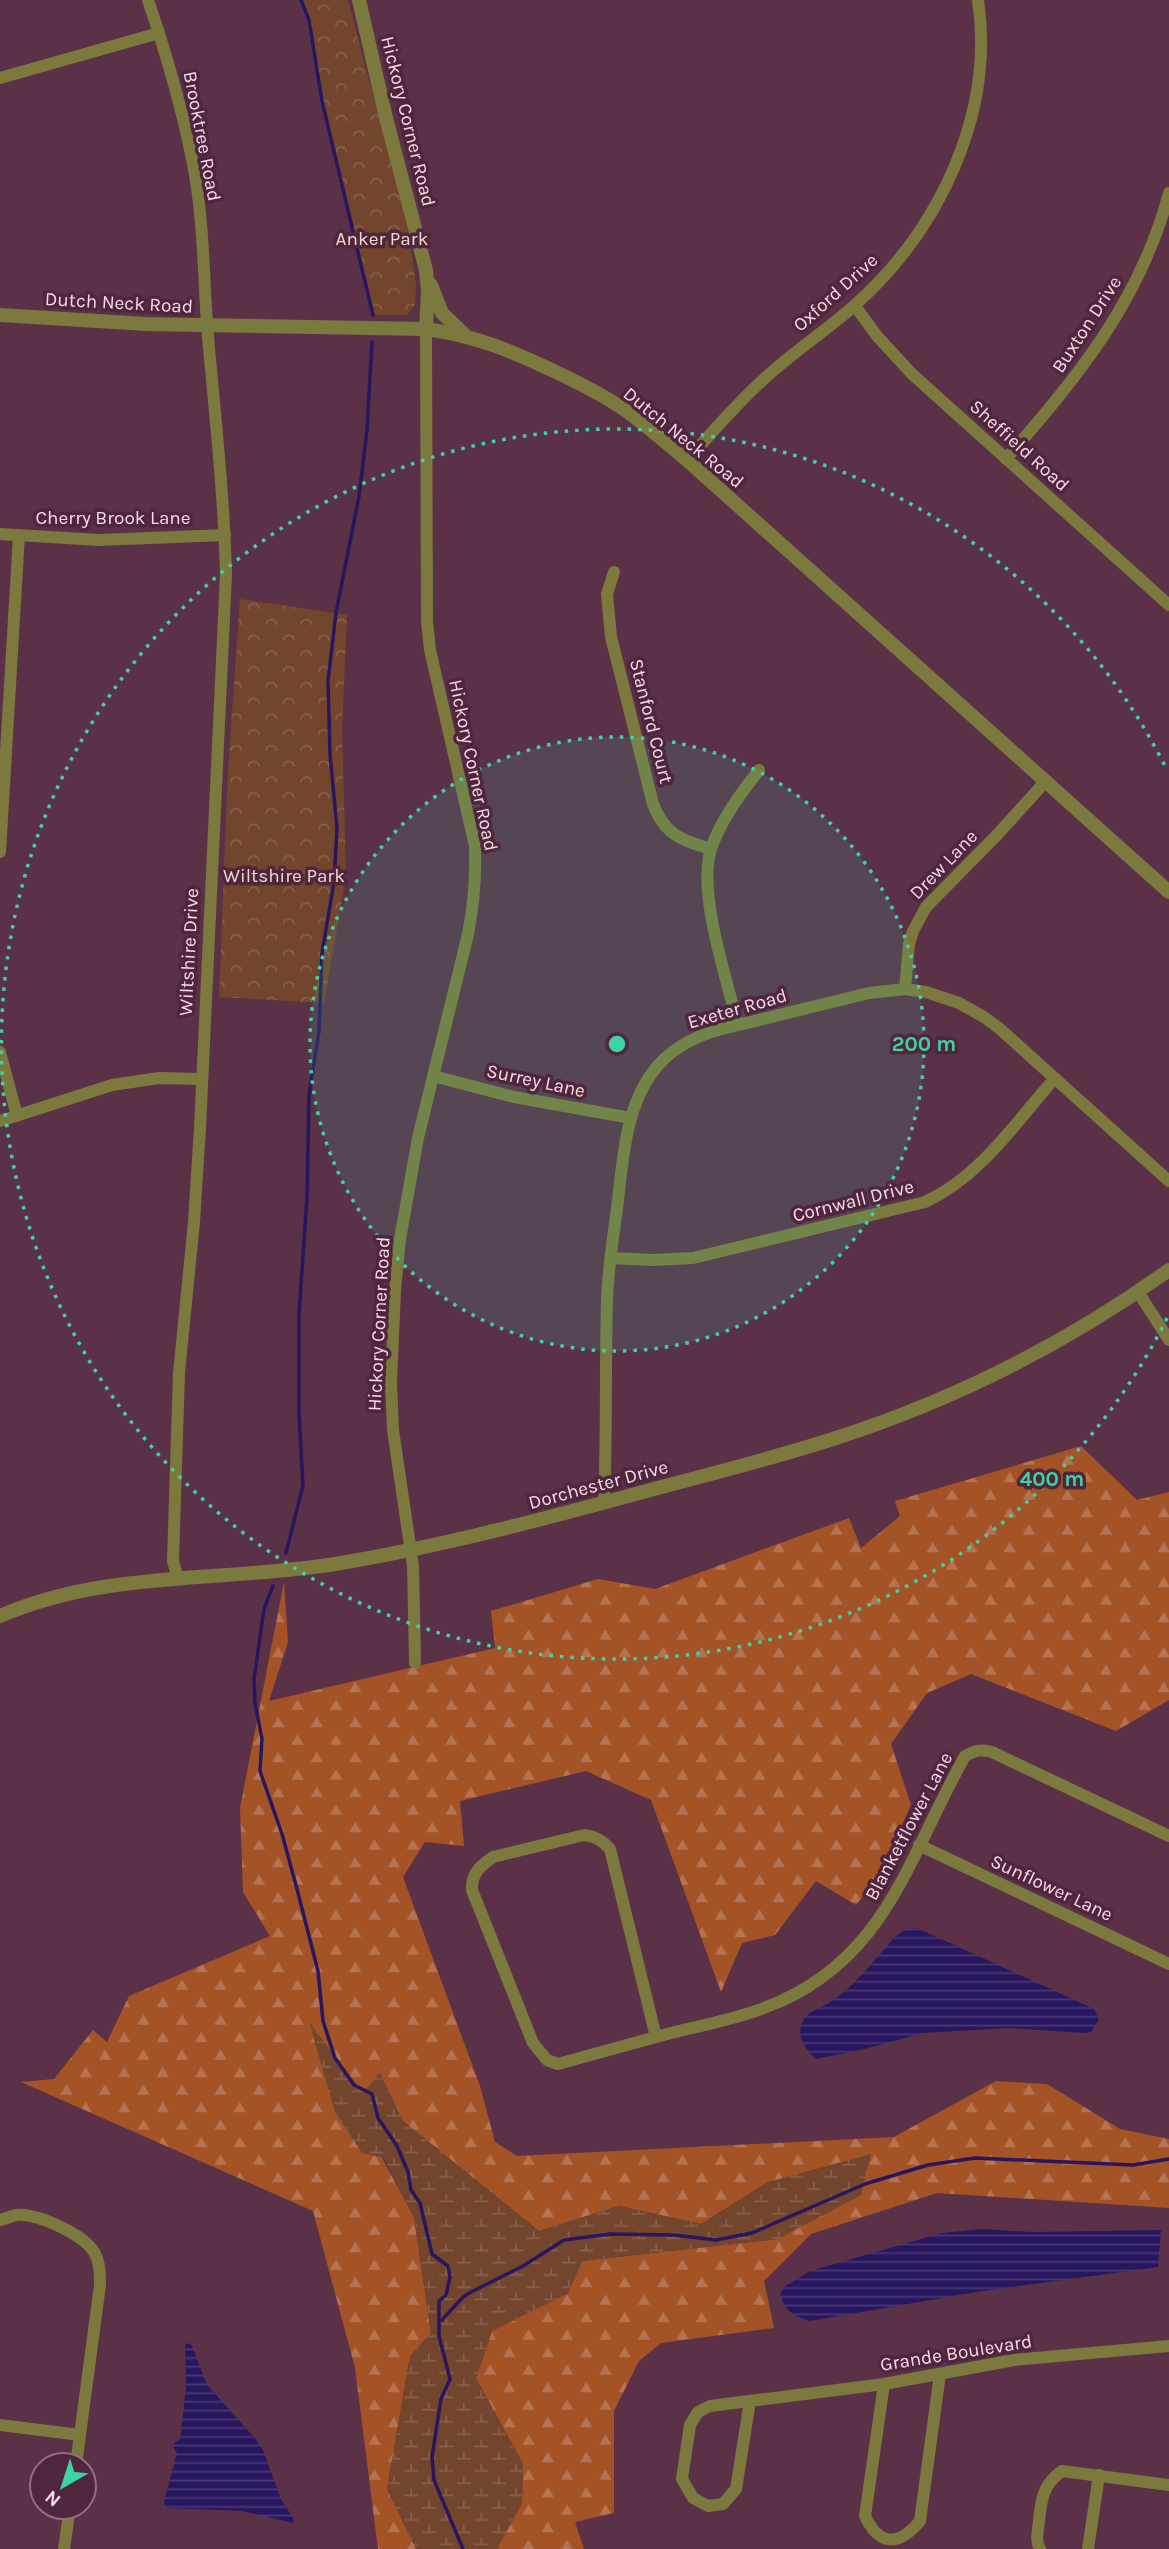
<svg xmlns="http://www.w3.org/2000/svg" width="1169" height="2549" font-family="Karla,sans-serif">
	<style>
		.forest { fill: url(#forest-firs) }
		.wetland { fill: url(#wetland-marsh) }
		.park { fill: url(#park-crowns) }
		.water { fill: url(#water-rules) }
		.lines { fill: none; stroke-linecap: round; stroke-linejoin: round }
		.stream { stroke: #28175f; stroke-width: 3.5 }
		.minor { stroke: #7b793d; stroke-width: 12 }
		.tertiary { stroke: #7b793d; stroke-width: 14 }
		.ring { fill: none; stroke: #3bd4a4; stroke-width: 3.5; stroke-dasharray: 3.5 7 }
		.labels { text-anchor: middle; stroke-width: 7; stroke-linejoin: round; paint-order: stroke }
		.street-label { font-size: 19px; fill: #f6dae8; stroke: #50263d }
		.park-label { font-size: 19px; fill: #efd8cd; stroke: #50263d }
		.centre { fill: #3bd4a4; stroke: #50263d; stroke-width: 3.5 }
		.ring-label { font-size: 21px; text-anchor: middle; font-weight: bold; fill: #3bd4a4; stroke: #50263d; stroke-width: 7; stroke-linejoin: round; paint-order: stroke }
	</style>
	<defs>
		<pattern id="forest-firs" width="22" height="20" patternUnits="userSpaceOnUse" patternTransform="scale(1.75)"><rect width="22" height="20" fill="#a45327"/><path d="M5 1l3.5 6h-7zM16 11l3.5 6h-7z" fill="#b67351"/></pattern>
		<pattern id="wetland-marsh" width="20" height="14" patternUnits="userSpaceOnUse" patternTransform="scale(1.75)"><rect width="20" height="14" fill="#74452d"/><path d="M1 5h8M5 5V1M11 12h8M15 12V8" fill="none" stroke="#885f4b"/></pattern>
		<pattern id="park-crowns" width="20" height="18" patternUnits="userSpaceOnUse" patternTransform="scale(1.75)"><rect width="20" height="18" fill="#74452d"/><path d="M2 6a3 3 0 1 1 6 0M12 15a3 3 0 1 1 6 0" fill="none" stroke="#885f4b"/></pattern>
		<pattern id="water-rules" width="6" height="5" patternUnits="userSpaceOnUse" patternTransform="scale(1.75)"><rect width="6" height="5" fill="#28175f"/><path d="M0 2.5h6" fill="none" stroke="#483876"/></pattern>
	</defs>
	<rect width="100%" height="100%" fill="#5b3148"/>
	<path class="forest" d="M1081 1446 1137 1500 1169 1492V1700L1116 1731 971 1674 927 1693 891 1744 911 1805 878 1878 856 1905 816 1881 775 1935 742 1943 721 1992 651 1800 586 1771 460 1801 464 1846 425 1842 403 1877 480 2086 495 2142 517 2156 894 2137 996 2081 1047 2084 1120 2129 1169 2139V2208L937 2193 811 2234 764 2281 774 2328 661 2343 639 2361 614 2411V2513L575 2522 584 2549H497L522 2503 523 2464 476 2378 492 2331 568 2293 582 2261 778 2239 768 2182 701 2224 619 2206 539 2231 403 2121 380 2073 363 2093 310 2024 414 2217 431 2333 410 2356 387 2489 416 2549H378L355 2368 313 2211 21 2082 54 2079 93 2030 107 2042 129 1996 270 1936 243 1892 240 1808 284 1582 288 1642 269 1701 495 1648 491 1611 598 1579 655 1589 849 1518 861 1548 900 1516 895 1501Z"/>
	<path class="wetland" d="M309 2022 363 2093 380 2073 403 2121 539 2231 619 2206 701 2224 768 2182 871 2154 861 2195 778 2239 582 2261 568 2293 492 2331 476 2378 523 2464 522 2503 497 2549H416L387 2489 410 2356 431 2333 414 2217 384 2158 362 2153 335 2112Z"/>
	<g class="park">
		<path d="M301 0H348L408 229 416 285 415 305 407 315H373L372 312 322 101 309 20Z"/>
		<path d="M240 599 347 615 342 729 346 876 324 1003 219 997 228 769Z"/>
	</g>
	<g class="water">
		<path d="M917 1928 1094 2009 1099 2019 1091 2032 1085 2033 1008 2028 923 2033 865 2049 816 2059C806 2050 795 2036 803 2021 809 2009 824 2007 834 2000 857 1984 876 1957 895 1937L906 1929Z"/>
		<path d="M982 2229 1032 2232 1161 2230 1158 2267 976 2292 810 2321C793 2316 785 2311 780 2294L784 2287 810 2271 942 2233Z"/>
		<path d="M189 2343 192 2346 207 2385 254 2437 263 2450 281 2499 293 2518V2523L242 2511 165 2508 164 2501 177 2453 173 2447 175 2442 180 2440 186 2388 185 2345Z"/>
	</g>
	<g class="lines">
		<g class="stream">
			<path d="M301 0 309 20 322 101 373 315"/>
			<path d="M286 1553 303 1485 299 1413V1313L307 1198 309 1095 319 1031 322 953 334 882 337 828 330 754 328 681 336 613 359 496 367 430 372 342"/>
			<path d="M273 1586 264 1609 254 1679 255 1703 262 1739 260 1771 282 1834 297 1889 318 1971 323 2021 335 2058 354 2085 372 2094 378 2118 397 2146 408 2172 411 2190 420 2203 432 2254 448 2266 450 2277 446 2295 439 2301V2336L450 2379 441 2399 432 2457 434 2480 463 2549"/>
			<path d="M442 2320 463 2297 471 2292 523 2266 564 2240 610 2234 674 2235 716 2240 752 2233 865 2184 928 2165 975 2158 1133 2165 1169 2159"/>
		</g>
		<g class="minor">
			<path d="M148 0C166 53 182 108 193 164 205 225 203 287 209 348 216 424 224 499 226 575L200 1128 194 1222 179 1373 173 1561 178 1579"/>
			<path d="M0 78 159 33"/>
			<path d="M855 306 877 336 912 374 1169 605"/>
			<path d="M1006 459C1078 376 1140 302 1169 193"/>
			<path d="M687 460C712 433 736 404 764 379 793 352 826 331 855 305 939 230 995 114 978 0"/>
			<path d="M0 534 99 540 225 535"/>
			<path d="M614 572 607 594 611 637 653 804C665 835 681 840 711 849"/>
			<path d="M0 852 19 535"/>
			<path d="M905 989 909 944 913 931 926 907 997 835 1045 782"/>
			<path d="M738 1025C727 980 697 892 711 849 720 821 741 793 759 770"/>
			<path d="M0 1052 17 1116"/>
			<path d="M433 1076 514 1097 631 1118"/>
			<path d="M0 1121 112 1085 159 1078 201 1079"/>
			<path d="M611 1258 653 1260 693 1258 925 1202C980 1177 1016 1122 1055 1078"/>
			<path d="M1138 1292 1169 1340"/>
			<path d="M604 1503C607 1435 605 1368 607 1301 608 1267 614 1233 618 1200 623 1158 626 1108 652 1073 669 1049 695 1036 722 1029L869 993 905 989 926 992 959 1003 984 1017 1000 1029 1169 1181"/>
			<path d="M415 1663 413 1566 393 1430 391 1383 395 1291 400 1239 418 1138 468 934C474 904 476 876 475 846L430 650 427 621 426 329"/>
			<path d="M584 1835C596 1837 602 1840 610 1849L656 2037 558 2064 547 2060 533 2043 472 1890C471 1874 480 1866 493 1857Z"/>
			<path d="M919 1845 1169 1964"/>
			<path d="M656 2037C691 2027 730 2021 764 2008 886 1963 908 1857 965 1756 976 1750 981 1749 992 1752L1169 1836"/>
			<path d="M0 2220C5 2219 11 2216 16 2215 37 2213 83 2234 94 2252 100 2262 100 2274 100 2285L76 2465"/>
			<path d="M884 2384 865 2516C880 2548 900 2545 920 2521L940 2374"/>
			<path d="M750 2401 736 2489 723 2504 708 2506 693 2498 682 2479 690 2425 698 2412 710 2406 884 2384 1014 2360 1169 2346"/>
			<path d="M0 2425 80 2435"/>
			<path d="M64 2549 70 2507"/>
			<path d="M1040 2549C1035 2540 1038 2531 1039 2521 1041 2500 1043 2484 1062 2471L1169 2485"/>
			<path d="M1088 2549 1099 2475"/>
		</g>
		<g class="tertiary">
			<path d="M359 0 386 118 426 270 428 290 426 329"/>
			<path d="M431 285 442 313 464 334"/>
			<path d="M0 315 146 324 426 329C477 336 512 351 558 373 585 386 613 400 637 419 654 432 670 446 687 460L1169 892"/>
			<path d="M0 1616C106 1570 222 1582 335 1564 443 1546 548 1518 654 1489 714 1473 774 1458 833 1439 952 1401 1067 1343 1169 1270"/>
		</g>
	</g>
	<circle cx="617" cy="1044" r="307" fill="#3bd4a4" fill-opacity=".12"/>
	<g class="ring">
		<circle cx="617" cy="1044" r="307"/>
		<path d="M1167 1318A615 615 0 1 1 1167 770"/>
	</g>
	<g class="labels">
		<g class="street-label">
			<text transform="translate(409 121) rotate(76)" y="7">Hickory Corner Road</text>
			<text transform="translate(203 136) rotate(79)" y="7">Brooktree Road</text>
			<text transform="translate(835 292) rotate(-42)" y="7">Oxford Drive</text>
			<text transform="translate(119 302) rotate(3)" y="7">Dutch Neck Road</text>
			<text transform="translate(1086 324) rotate(-57)" y="7">Buxton Drive</text>
			<text transform="translate(684 437) rotate(39)" y="7">Dutch Neck Road</text>
			<text transform="translate(1020 445) rotate(42)" y="7">Sheffield Road</text>
			<text x="113" y="524">Cherry Brook Lane</text>
			<text transform="translate(652 721) rotate(76)" y="7">Stanford Court</text>
			<text transform="translate(474 765) rotate(78)" y="7">Hickory Corner Road</text>
			<text transform="translate(943 864) rotate(-46)" y="7">Drew Lane</text>
			<text transform="translate(188 952) rotate(-87)" y="7">Wiltshire Drive</text>
			<text transform="translate(737 1008) rotate(-16)" y="7">Exeter Road</text>
			<text transform="translate(536 1080) rotate(12)" y="7">Surrey Lane</text>
			<text transform="translate(853 1200) rotate(-14)" y="7">Cornwall Drive</text>
			<text transform="translate(378 1324) rotate(-87)" y="7">Hickory Corner Road</text>
			<text transform="translate(598 1484) rotate(-15)" y="7">Dorchester Drive</text>
			<text transform="translate(908 1826) rotate(-62)" y="7">Blanketflower Lane</text>
			<text transform="translate(1052 1887) rotate(25)" y="7">Sunflower Lane</text>
			<text transform="translate(956 2352) rotate(-9)" y="7">Grande Boulevard</text>
		</g>
		<g class="park-label">
			<text x="382" y="245">Anker Park</text>
			<text x="284" y="882">Wiltshire Park</text>
		</g>
	</g>
	<circle cx="617" cy="1044" r="10" class="centre"/>
	<g class="ring-label">
		<text x="924" y="1051">200 m</text>
		<text x="1052" y="1486">400 m</text>
	</g>
	<g transform="translate(63 2486) rotate(219)"><circle r="33" fill="#50263d" stroke="#926e81" stroke-width="2"/>
	<path d="M0-5L12 26L0 18L-12 26Z" fill="#3bd4a4"/>
	<text y="-10" font-size="19" font-weight="bold" text-anchor="middle" fill="#f6dae8">N</text>
	</g>
</svg>
